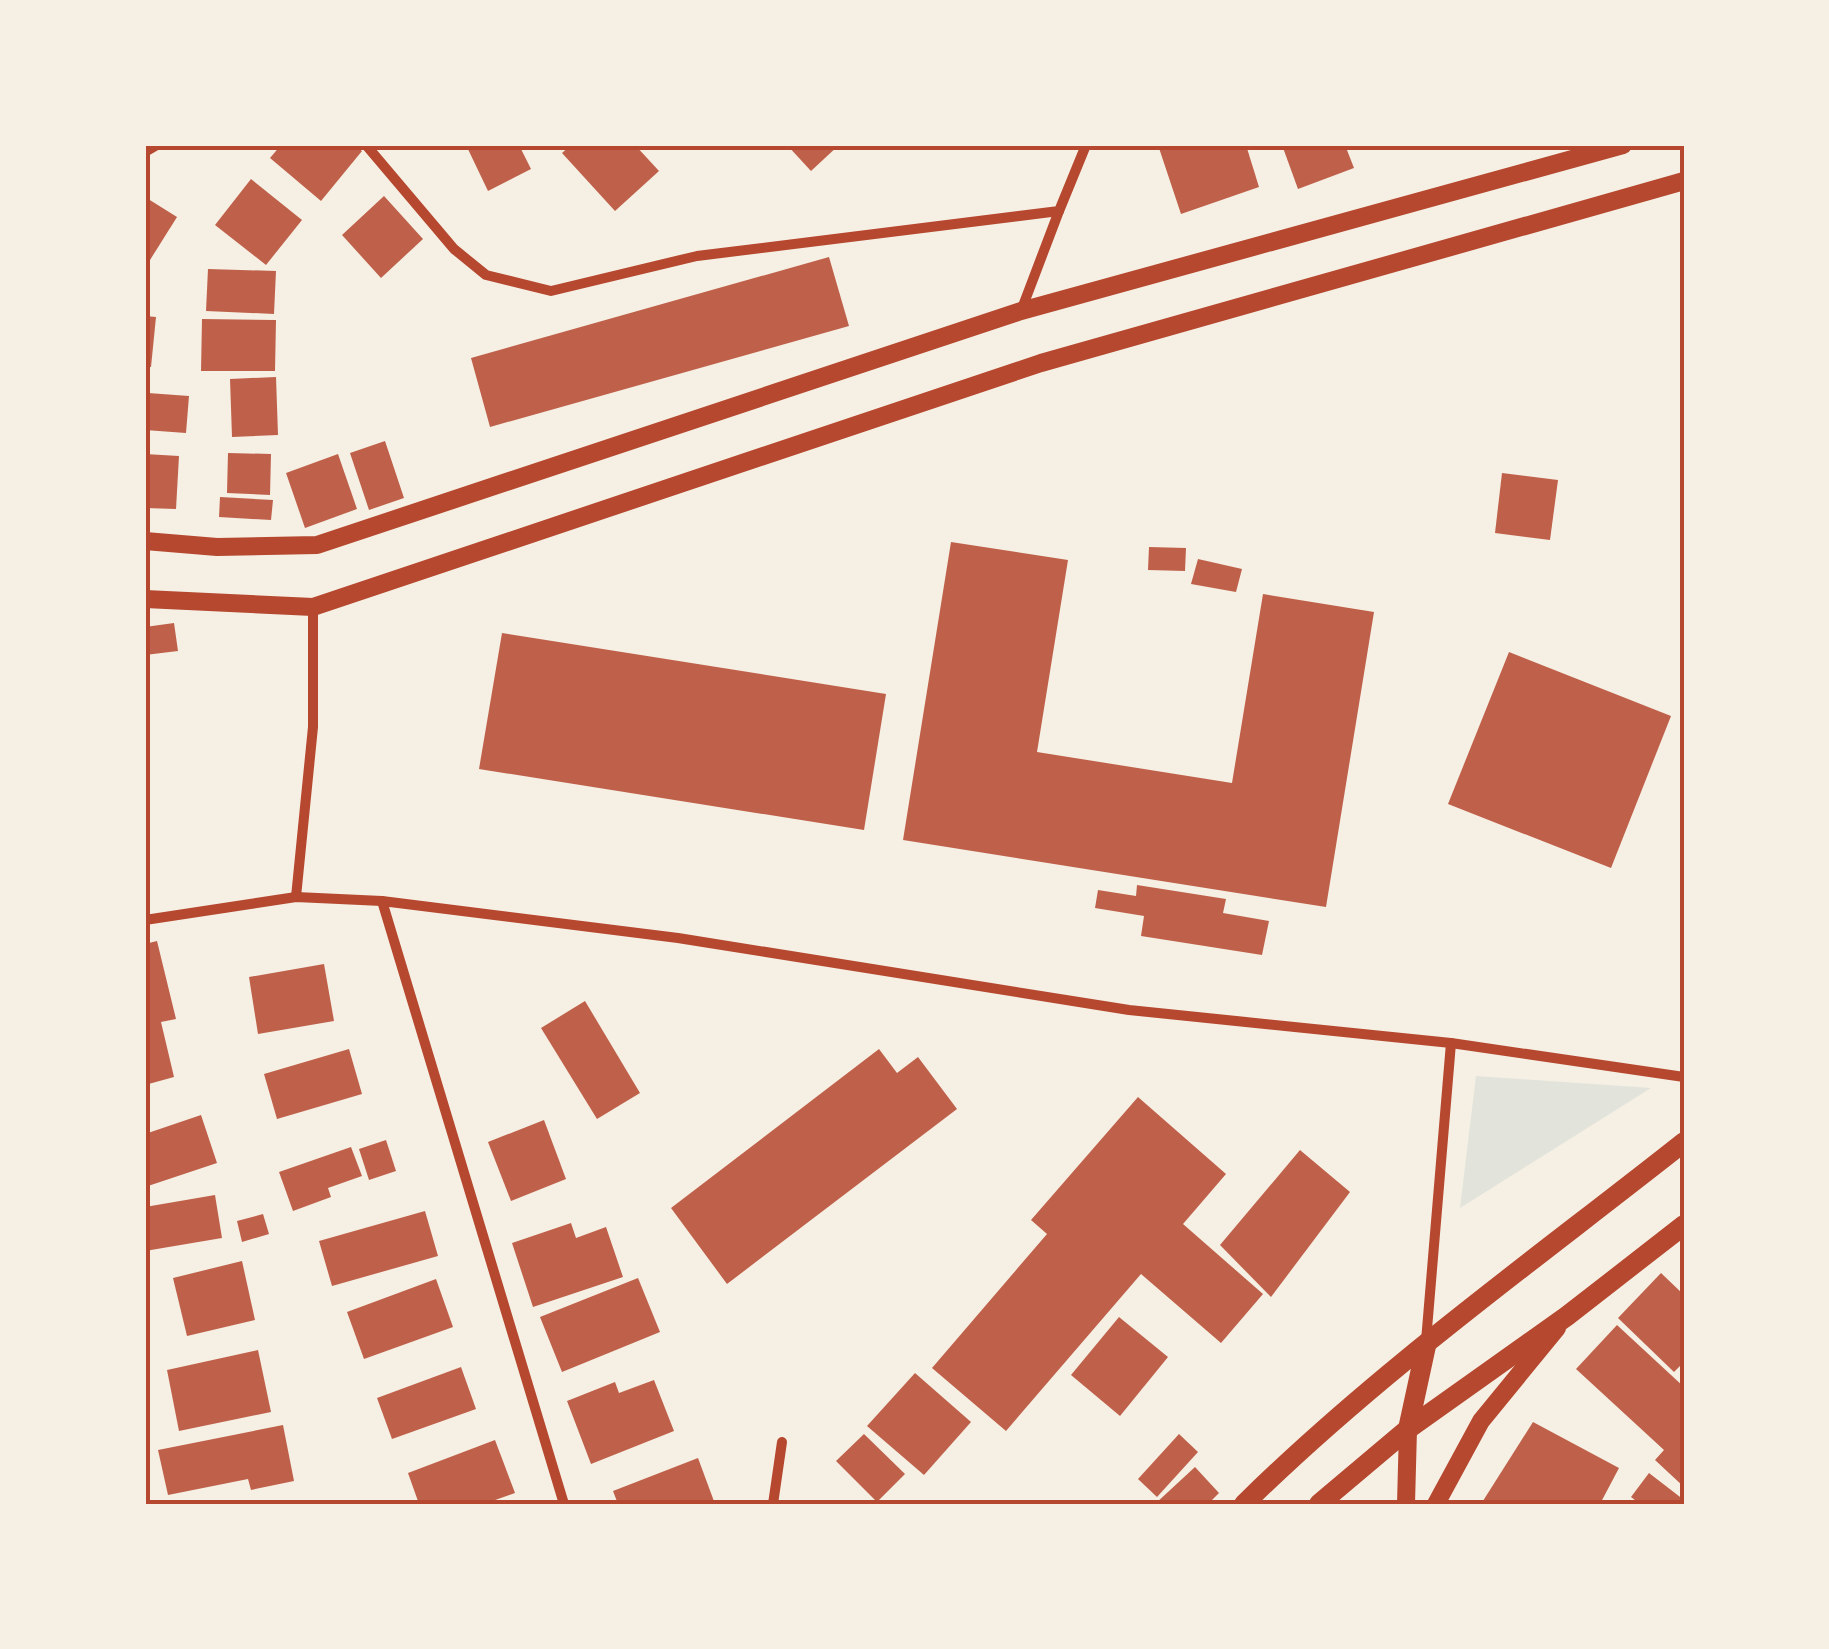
<svg xmlns="http://www.w3.org/2000/svg" width="1829" height="1649" font-family="'Space Grotesk',sans-serif">
	<style>
		.green { fill: #e2e4dc }
		.building { fill: #bf614a }
		.lines { fill: none; stroke-linecap: round; stroke-linejoin: round }
		.minor { stroke: #b5482f; stroke-width: 10 }
		.tertiary { stroke: #b5482f; stroke-width: 18 }
		.secondary { stroke: #b5482f; stroke-width: 20 }
		.neatline { fill: none; stroke: #b5482f; stroke-width: 4 }
	</style>
	<rect width="100%" height="100%" fill="#f6efe4"/>
	<path class="green" d="M1476 1076 1651 1088 1460 1208Z"/>
	<g class="building">
		<path d="M281 145H354L362 151 321 201 270 158Z"/>
		<path d="M466 145H519L531 169 488 191Z"/>
		<path d="M571 145H635L659 171 615 211 562 153Z"/>
		<path d="M787 145H839L811 171Z"/>
		<path d="M1158 145H1246L1259 187 1181 214Z"/>
		<path d="M1282 145H1345L1354 168 1298 189Z"/>
		<path d="M251 179 302 220 266 265 215 225Z"/>
		<path d="M384 196 423 239 381 278 342 235Z"/>
		<path d="M145 197 177 217 145 268Z"/>
		<path d="M829 257 849 326 490 427 471 358Z"/>
		<path d="M208 269 276 271 274 314 206 311Z"/>
		<path d="M145 316 156 317 151 367 145 366Z"/>
		<path d="M202 319 276 320 275 371H201Z"/>
		<path d="M276 377 278 435 232 437 230 379Z"/>
		<path d="M148 393 189 396 186 433 145 430Z"/>
		<path d="M385 441 404 498 369 510 350 453Z"/>
		<path d="M228 453 271 454 270 495 227 493Z"/>
		<path d="M145 454 179 456 176 509 145 508Z"/>
		<path d="M338 454 357 509 305 528 286 473Z"/>
		<path d="M1502 473 1558 480 1550 540 1495 533Z"/>
		<path d="M220 497 273 500 271 520 219 517Z"/>
		<path d="M951 542 1068 560 1037 752 1232 783 1263 594 1374 612 1326 907 903 840Z"/>
		<path d="M1149 547 1186 548 1185 571 1148 570Z"/>
		<path d="M1198 559 1242 569 1236 592 1191 584Z"/>
		<path d="M174 623 178 651 145 655V627Z"/>
		<path d="M502 633 886 694 864 830 479 769Z"/>
		<path d="M1509 652 1671 716 1611 868 1448 804Z"/>
		<path d="M1137 885 1226 899 1223 913 1269 921 1262 955 1141 936 1144 916 1095 908 1098 890 1136 896Z"/>
		<path d="M157 941 176 1019 161 1022 174 1077 145 1085V944Z"/>
		<path d="M324 964 334 1021 258 1034 249 977Z"/>
		<path d="M585 1001 640 1093 597 1119 541 1028Z"/>
		<path d="M349 1049 362 1094 277 1119 264 1074Z"/>
		<path d="M879 1049 897 1073 918 1057 957 1109 727 1284 671 1208Z"/>
		<path d="M1138 1097 1226 1174 1183 1224 1263 1294 1221 1343 1141 1274 1006 1431 932 1368 1047 1234 1031 1220Z"/>
		<path d="M201 1115 217 1163 145 1187V1134Z"/>
		<path d="M544 1120 566 1179 511 1201 488 1142Z"/>
		<path d="M386 1140 396 1171 369 1180 359 1149Z"/>
		<path d="M351 1147 362 1176 328 1188 331 1197 293 1211 279 1172Z"/>
		<path d="M1300 1150 1350 1192 1271 1297 1220 1245Z"/>
		<path d="M215 1195 222 1238 145 1251V1207Z"/>
		<path d="M425 1211 438 1256 332 1286 319 1241Z"/>
		<path d="M263 1214 269 1234 242 1242 237 1221Z"/>
		<path d="M571 1223 576 1238 606 1227 623 1277 533 1307 512 1243Z"/>
		<path d="M242 1261 255 1320 187 1336 173 1278Z"/>
		<path d="M1661 1273 1684 1295V1362L1674 1372 1618 1318Z"/>
		<path d="M638 1278 660 1332 562 1372 540 1317Z"/>
		<path d="M436 1279 453 1327 364 1359 347 1312Z"/>
		<path d="M1119 1317 1168 1357 1120 1416 1071 1375Z"/>
		<path d="M1617 1325 1684 1387V1487L1655 1460 1664 1450 1576 1369Z"/>
		<path d="M258 1350 271 1412 179 1431 167 1370Z"/>
		<path d="M461 1367 476 1409 392 1439 377 1398Z"/>
		<path d="M915 1373 971 1422 924 1475 867 1426Z"/>
		<path d="M654 1380 674 1431 591 1464 567 1401 615 1382 619 1393Z"/>
		<path d="M1533 1422 1619 1468 1600 1504H1481Z"/>
		<path d="M283 1425 294 1481 251 1490 248 1479 168 1495 158 1450Z"/>
		<path d="M864 1434 905 1474 877 1502 836 1461Z"/>
		<path d="M1179 1434 1198 1452 1157 1497 1138 1479Z"/>
		<path d="M495 1440 515 1493 484 1504H419L408 1473Z"/>
		<path d="M698 1458 715 1504H618L613 1491Z"/>
		<path d="M1195 1467 1219 1493 1208 1504H1155Z"/>
		<path d="M1649 1473 1684 1500 1682 1504H1640L1631 1497Z"/>
	</g>
	<g class="lines">
		<g class="minor">
			<path d="M366 145 454 249 486 275 551 291 697 256 1059 211 1086 145"/>
			<path d="M145 152 157 145"/>
			<path d="M1021 311 1059 211"/>
			<path d="M296 897 313 727V607"/>
			<path d="M382 901 564 1504"/>
			<path d="M145 920 296 897 382 901 678 938 1129 1010 1451 1043 1684 1077"/>
			<path d="M1426 1341 1451 1043"/>
			<path d="M773 1504 782 1442"/>
		</g>
		<g class="tertiary">
			<path d="M145 541 217 547 317 545 1021 311 1623 145"/>
			<path d="M145 599 313 607 1041 363 1684 181"/>
			<path d="M1406 1504 1408 1429"/>
			<path d="M1436 1504 1481 1421 1557 1328"/>
		</g>
		<g class="secondary">
			<path d="M1408 1429 1426 1346"/>
			<path d="M1244 1504C1379 1371 1536 1259 1684 1142"/>
			<path d="M1319 1504 1408 1429 1567 1316 1684 1225"/>
		</g>
	</g>
	<rect width="1829" height="1649" fill="none" stroke="#f6efe4" stroke-width="295"/>
	<rect x="148" y="148" width="1534" height="1354" class="neatline"/>
</svg>
